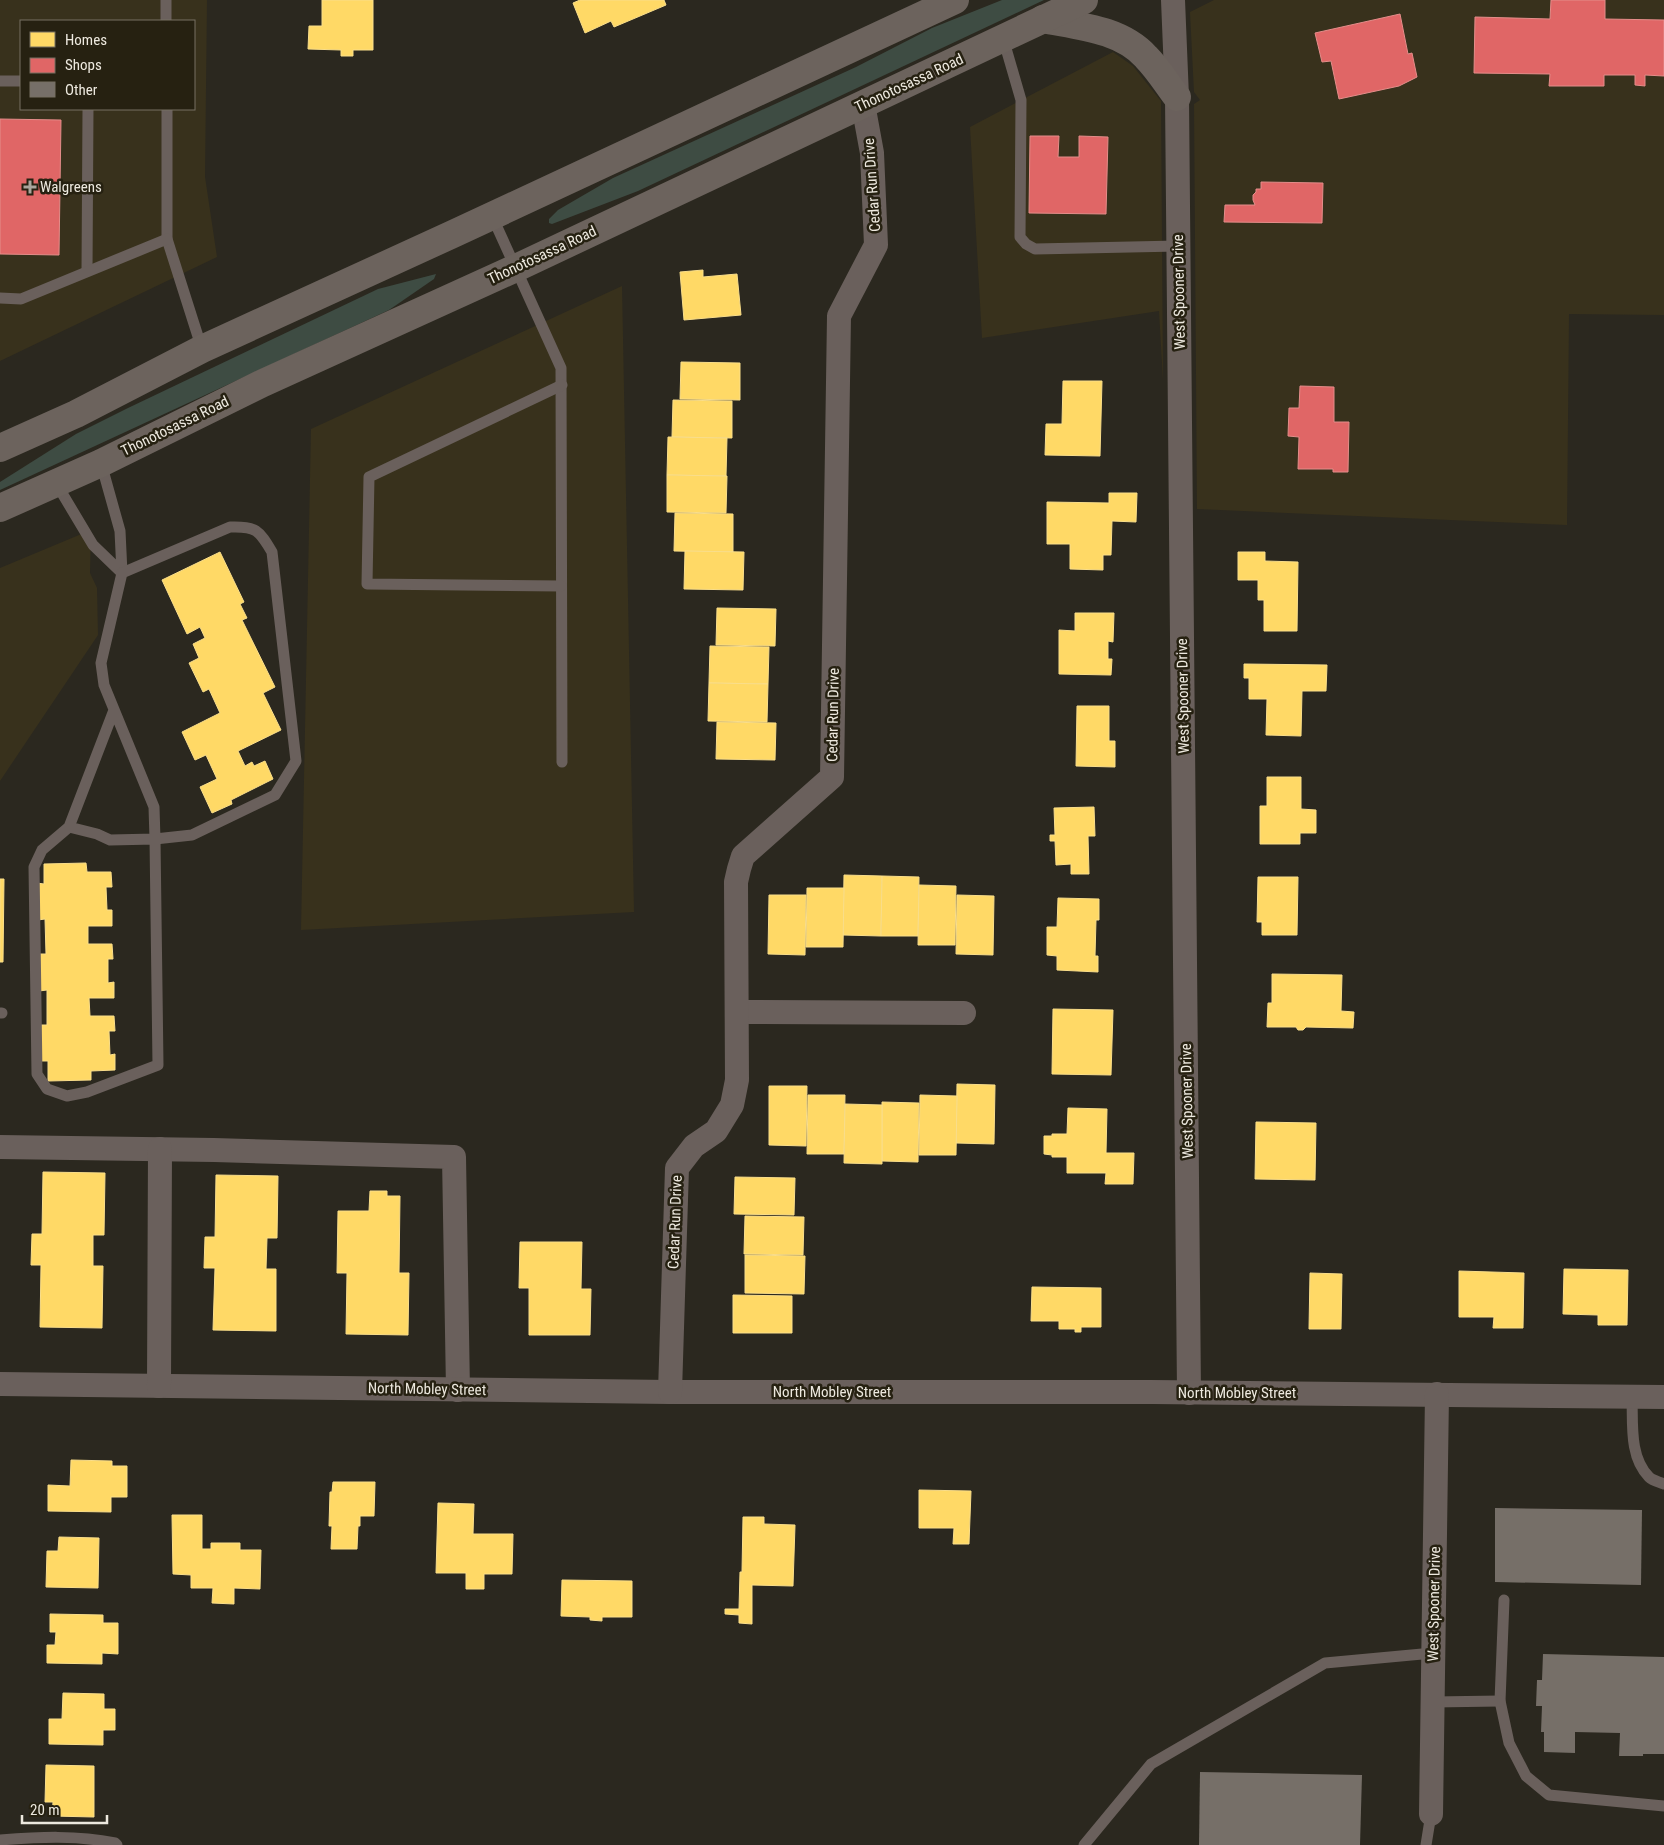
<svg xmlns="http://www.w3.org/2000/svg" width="1664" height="1845" font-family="'Roboto Condensed',sans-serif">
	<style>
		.built { fill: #38311c; fill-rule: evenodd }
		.green { fill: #3e4c43 }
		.homes { fill: #ffd966; stroke: #fade8a }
		.shops { fill: #e06666; stroke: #e48d8a }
		.building { fill: #766f68 }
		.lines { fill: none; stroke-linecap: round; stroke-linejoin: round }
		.lane { stroke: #6a605c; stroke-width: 11 }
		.street { stroke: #6a605c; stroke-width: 24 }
		.secondary { stroke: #6c635d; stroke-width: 28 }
		.poi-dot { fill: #a9a59c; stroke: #262111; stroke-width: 2 }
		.labels { text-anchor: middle; stroke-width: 5; stroke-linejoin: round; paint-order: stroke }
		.street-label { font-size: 15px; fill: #ede9df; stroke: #262111 }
		.poi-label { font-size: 15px; fill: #ede9df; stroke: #262111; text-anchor: start }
	</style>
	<rect width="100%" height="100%" fill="#2b281f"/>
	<g class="built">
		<path d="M0 0H207L205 177 217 257 0 361ZM21 21H194V109H21Z"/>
		<path d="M1214 0H1664V315L1569 314 1567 525 1197 509 1194 104 1200 100 1194 92 1190 12Z"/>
		<path d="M1113 52 1133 66 1161 101 1163 381 1159 311 982 338 970 127Z"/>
		<path d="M622 286 634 912 301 930 311 429Z"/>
		<path d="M91 530 90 573 97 588 98 635 0 781V568Z"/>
	</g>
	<g class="green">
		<path d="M1002 0H1044L638 191 552 224 549 223V219L558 210 613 178 856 67 932 28Z"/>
		<path d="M436 274 434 279 389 310 0 490V482L76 434 128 408 378 289Z"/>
	</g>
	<g class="homes">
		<path d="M322 0H373V50H353V56H341V50L308 49 309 26H322Z"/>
		<path d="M580 0H664L666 5 614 27 611 21 585 33 573 3Z"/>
		<path d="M703 270V277L737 274 741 315 684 320 680 272Z"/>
		<path d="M681 362 740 363V400L680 399Z"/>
		<path d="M1063 381H1102L1100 456 1045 455 1046 424H1062Z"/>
		<path d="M673 400 732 401V438L672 437Z"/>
		<path d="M668 437 727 438 726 476 667 475Z"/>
		<path d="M667 475 727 476 726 513 667 512Z"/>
		<path d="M1109 493H1137L1136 522 1112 521 1111 555H1103V570L1070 569V544H1047V502L1109 503Z"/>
		<path d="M675 513 733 514V552L674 551Z"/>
		<path d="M685 551 744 552 743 590 684 589Z"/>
		<path d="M220 552 244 602 240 604 247 618 242 620 275 687 263 693 281 730 238 751 245 766 252 762 254 766 265 761 273 779 231 800 232 804 212 813 200 787 217 779 206 755 195 760 182 732 220 713 209 689 203 692 189 663 199 658 193 644 205 638 200 627 187 634 162 580Z"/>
		<path d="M1238 552H1265V561L1298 562 1297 631H1264V600H1258V580H1238Z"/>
		<path d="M717 608 776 609 775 646 716 645Z"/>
		<path d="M1075 613H1114L1113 642 1108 641V659H1112L1111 675 1059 674V630L1075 631Z"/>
		<path d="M710 646 769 647 768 684 709 683Z"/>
		<path d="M1244 664 1327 665 1326 691H1302L1301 736 1266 735 1267 699H1249V678H1244Z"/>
		<path d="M709 683 768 684 767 722 708 721Z"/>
		<path d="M1077 706H1109V741H1115V767L1076 766Z"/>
		<path d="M717 722 776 723 775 760 716 759Z"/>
		<path d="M1267 777H1301V809L1316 810V833H1300V844H1260V806H1267Z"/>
		<path d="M1094 807 1095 836H1088L1089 874H1071V864L1056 865 1055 841H1050V835H1055L1054 808Z"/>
		<path d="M86 863 87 872H111L112 887H106L107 910H112V926H88V944H112L113 959H108V983L114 982V998H89L90 1016H114L115 1031H109L110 1055 115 1054V1070L91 1071V1080L48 1081V1061H40L39 1025H47V990L39 991 38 954H46L45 919 38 920 37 883 44 884V864Z"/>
		<path d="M844 875 882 876 881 936 843 935Z"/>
		<path d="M882 876 919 877 918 936H881Z"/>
		<path d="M1258 877H1298L1297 935H1262V922H1257Z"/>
		<path d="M0 879H4L3 962H0Z"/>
		<path d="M919 885 956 886 955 945H918Z"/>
		<path d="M807 888H844L843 947H806Z"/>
		<path d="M769 895H806L805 955 768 954Z"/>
		<path d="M957 895 994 896 993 955 956 954Z"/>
		<path d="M1058 898 1099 899V920H1096L1095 956H1098V972L1057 970V956L1047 955V927H1057Z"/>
		<path d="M1272 974 1342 975 1341 1011 1354 1012 1353 1028 1306 1027 1303 1030H1298L1296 1027H1267L1268 1003H1272Z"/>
		<path d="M1053 1009 1113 1010 1111 1075 1052 1074Z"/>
		<path d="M957 1084 995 1085 994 1144 956 1143Z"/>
		<path d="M769 1086H807L806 1146 769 1145Z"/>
		<path d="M808 1095H845L844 1154H807Z"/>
		<path d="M920 1095 957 1096 956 1155H919Z"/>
		<path d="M882 1102 919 1103 918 1162 882 1161Z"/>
		<path d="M845 1104 882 1105V1164L844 1163Z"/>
		<path d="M1068 1108 1107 1109 1106 1153H1134L1133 1184H1105L1106 1173H1067V1157H1052V1155L1044 1154V1136H1052V1134H1067Z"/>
		<path d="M1256 1122 1316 1123 1315 1180 1255 1179Z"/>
		<path d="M43 1172 105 1173 104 1235H93V1266H103L102 1328 40 1327 41 1265H31L32 1234H42Z"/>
		<path d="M216 1175 278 1176 277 1238H267L266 1269H276V1331L213 1330 215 1268H204L205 1237H215Z"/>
		<path d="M735 1177 795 1178 794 1215 734 1214Z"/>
		<path d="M370 1191H387V1196H400L399 1273H409L408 1335 346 1334 347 1273H337L338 1211H369Z"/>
		<path d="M745 1216 804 1217 803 1255 744 1254Z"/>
		<path d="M520 1242H582L581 1289H591L590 1335H529V1288H519Z"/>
		<path d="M745 1255 805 1256 804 1294 745 1293Z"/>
		<path d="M1564 1269 1628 1270 1627 1325H1598V1315L1563 1314Z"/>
		<path d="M1459 1271 1524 1273 1523 1328H1493L1494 1317H1459Z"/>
		<path d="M1310 1273 1342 1274 1341 1329H1309Z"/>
		<path d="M1032 1287 1101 1288V1327H1081V1332H1075V1329H1059V1321H1031Z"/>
		<path d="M733 1295 792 1296V1333H733Z"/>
		<path d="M71 1460 112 1461V1466H127V1497H111V1512L48 1511V1485L70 1486Z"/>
		<path d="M333 1482H375L374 1516H360V1526H358L357 1549H331L332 1526H329L330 1492H332Z"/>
		<path d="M919 1490 971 1491 969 1544H953L954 1528H919Z"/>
		<path d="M438 1503 474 1504 473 1534H513L512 1574H484V1589H466V1573H436Z"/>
		<path d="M172 1515H202V1549H211V1543H240V1550H261L260 1589 234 1588V1604L212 1603 213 1588H191V1575L173 1574Z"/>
		<path d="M743 1517H764V1524L795 1525 793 1586 752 1585V1624L739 1623V1615L725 1614V1609H739L740 1572H742Z"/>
		<path d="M59 1537 99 1538 98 1588 46 1587 47 1551H58Z"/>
		<path d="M562 1580 632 1581V1617H602V1621L590 1620V1617L561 1616Z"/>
		<path d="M50 1614 103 1615V1623H118V1654L102 1653V1664L47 1663V1645H55L56 1632H50Z"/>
		<path d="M63 1693 104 1694V1709H115V1730H103V1745L49 1744V1719H62Z"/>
		<path d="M46 1765 94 1766V1817L52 1816 53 1802H45Z"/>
	</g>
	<g class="shops">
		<path d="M1551 0H1605V19L1664 20V76L1645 75V86L1635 85V75H1604V86H1549L1550 74 1474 73 1475 17 1550 19Z"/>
		<path d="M1400 14 1408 54 1412 53 1417 77 1399 86 1339 99 1331 61 1322 62 1315 33Z"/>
		<path d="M0 119 61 120 59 255 0 254Z"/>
		<path d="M1030 136H1059L1058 157H1079V136L1108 137 1106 214 1029 213Z"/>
		<path d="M1261 182 1323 183 1322 223 1224 222 1225 205H1255L1253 200V195L1256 192V189H1261Z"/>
		<path d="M1300 386 1334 387V422H1349L1348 472H1333V469H1298L1299 437 1288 436 1289 408H1299Z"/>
	</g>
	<g class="building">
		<path d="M1495 1508 1642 1510 1641 1585 1495 1582Z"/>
		<path d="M1543 1654 1664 1657V1754H1643V1756H1619L1620 1733 1575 1732V1753L1544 1752V1732H1541L1542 1706H1536L1537 1680H1542Z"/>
		<path d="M1200 1772 1362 1775 1360 1845H1199Z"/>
	</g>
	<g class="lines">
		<g class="lane">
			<path d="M166 0V21"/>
			<path d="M1003 38 1021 100 1020 237 1026 244 1035 249 1178 246"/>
			<path d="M0 81H21"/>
			<path d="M167 109V239L202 349"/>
			<path d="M492 216 561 368 562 762"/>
			<path d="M87 271 88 109"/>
			<path d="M0 298 21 299 167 239"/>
			<path d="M56 483 93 545 122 573 120 531 101 463"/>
			<path d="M561 586 367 584 369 477 562 385"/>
			<path d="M69 827 42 850 34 867 37 1074 47 1089 67 1096 87 1092 158 1065 155 839 154 807 104 685 101 663 122 573 230 527C256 526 259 530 272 552L296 761 275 795 192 835 155 839 110 840 97 834 69 827 114 710"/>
			<path d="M0 1013H2"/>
			<path d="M1632 1397C1633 1423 1629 1457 1649 1477 1653 1481 1660 1482 1664 1484"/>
			<path d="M1504 1600 1500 1701 1509 1743 1526 1776 1549 1795 1664 1806"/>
			<path d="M1433 1702 1500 1701"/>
			<path d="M0 1840C39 1837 77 1835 115 1843L117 1845"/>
			<path d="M1084 1845 1151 1764 1325 1663 1433 1653"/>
			<path d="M1426 1845 1431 1814"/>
		</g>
		<g class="street">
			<path d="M1173 0 1177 97 1189 1393"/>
			<path d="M737 1012 964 1013"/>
			<path d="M0 1147 214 1150 454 1157 458 1390"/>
			<path d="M0 1384 670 1392H1152L1664 1397"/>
			<path d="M159 1386 160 1149"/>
			<path d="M670 1392 677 1168 694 1146 716 1131 732 1105 737 1080 736 882 739 869 743 856 832 777 839 316 876 245 872 153 863 104"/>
			<path d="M1431 1814 1437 1394"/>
		</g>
		<g class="secondary">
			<path d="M1043 19C1078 26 1121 29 1146 57 1158 69 1167 84 1177 97"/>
			<path d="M0 448 76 414 202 349 453 234 955 0"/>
			<path d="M0 508 101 463 263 383 516 268 1084 0"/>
		</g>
	</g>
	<path class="poi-dot" d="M27.5 179.5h5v5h5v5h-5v5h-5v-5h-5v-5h5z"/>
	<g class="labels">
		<g class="street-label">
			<text transform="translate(909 83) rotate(-25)" y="5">Thonotosassa Road</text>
			<text transform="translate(872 185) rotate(-94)" y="5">Cedar Run Drive</text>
			<text transform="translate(542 255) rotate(-25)" y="5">Thonotosassa Road</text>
			<text transform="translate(1179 292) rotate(-91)" y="5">West Spooner Drive</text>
			<text transform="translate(175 426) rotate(-26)" y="5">Thonotosassa Road</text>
			<text transform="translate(1183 696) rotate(-91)" y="5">West Spooner Drive</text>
			<text transform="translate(833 715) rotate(-89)" y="5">Cedar Run Drive</text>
			<text transform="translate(1187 1101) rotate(-91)" y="5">West Spooner Drive</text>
			<text transform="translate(675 1222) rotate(-88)" y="5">Cedar Run Drive</text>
			<text transform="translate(427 1389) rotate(1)" y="5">North Mobley Street</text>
			<text x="832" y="1397">North Mobley Street</text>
			<text x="1237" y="1398">North Mobley Street</text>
			<text transform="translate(1434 1604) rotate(-89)" y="5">West Spooner Drive</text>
		</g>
		<g class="poi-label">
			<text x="40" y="192">Walgreens</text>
		</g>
	</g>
	<rect x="20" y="20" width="175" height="90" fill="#262111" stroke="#767163"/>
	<rect x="30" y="32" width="25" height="15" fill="#ffd966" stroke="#767163"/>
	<text x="65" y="45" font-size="15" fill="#ede9df">Homes</text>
	<rect x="30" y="58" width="25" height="15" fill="#e06666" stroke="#767163"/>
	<text x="65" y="70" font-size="15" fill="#ede9df">Shops</text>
	<rect x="30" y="82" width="25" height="15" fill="#766f68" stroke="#767163"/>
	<text x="65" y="95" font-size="15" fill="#ede9df">Other</text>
	<path d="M22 1815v8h85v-8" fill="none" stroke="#ede9df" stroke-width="2.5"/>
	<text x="30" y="1815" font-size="15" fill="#ede9df" stroke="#262111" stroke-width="4" paint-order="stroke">20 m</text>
</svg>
